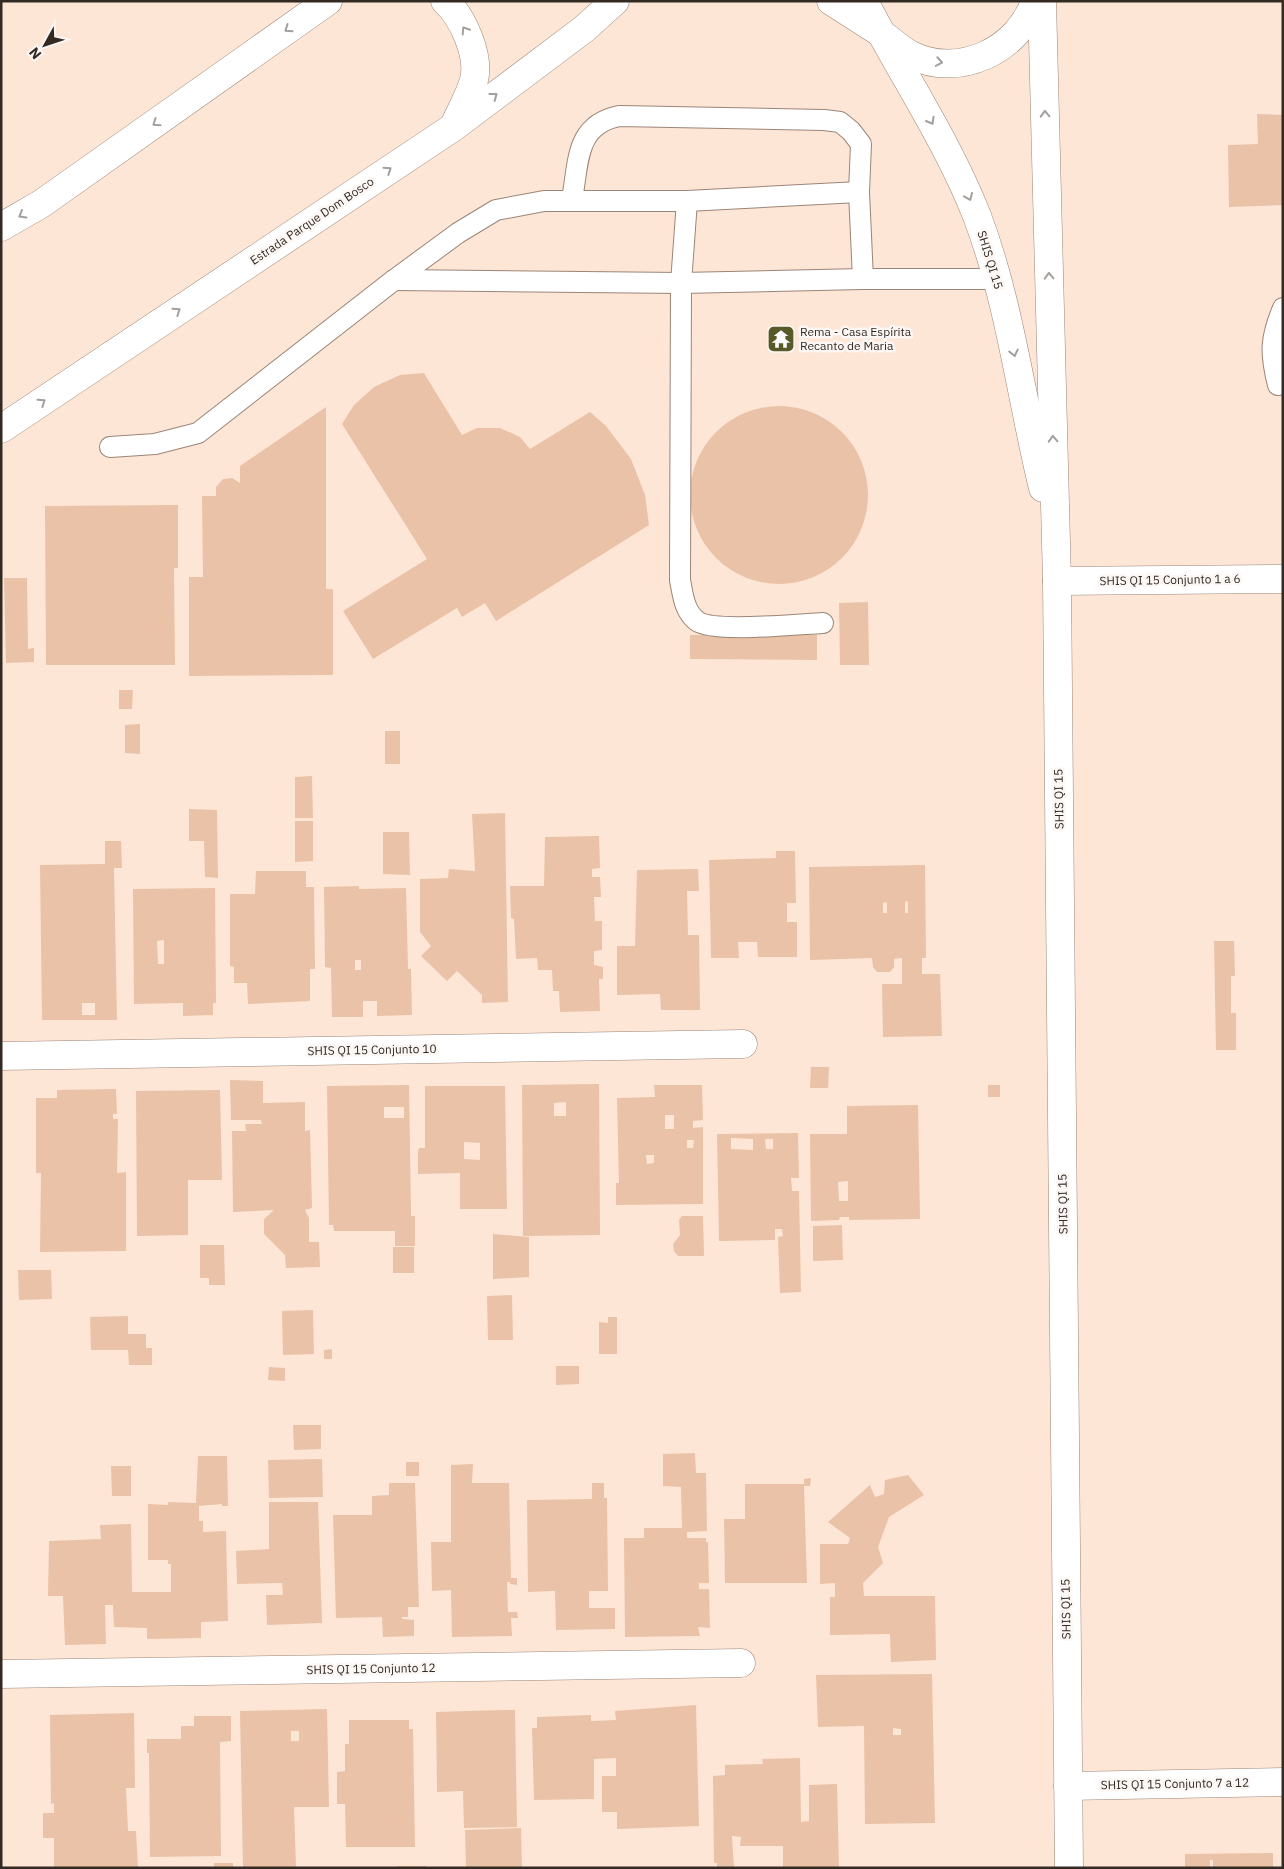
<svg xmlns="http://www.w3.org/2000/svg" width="1284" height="1869" font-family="'IBM Plex Sans',sans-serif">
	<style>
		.building { fill: #eac2a8; fill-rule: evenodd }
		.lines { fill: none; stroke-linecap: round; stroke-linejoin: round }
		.lane-casing { stroke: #9b8577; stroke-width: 22 }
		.street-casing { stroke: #9b8577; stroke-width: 29 }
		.secondary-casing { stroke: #9b8577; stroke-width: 29 }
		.primary-casing { stroke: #9b8577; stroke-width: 29 }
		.lane { stroke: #fff; stroke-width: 20 }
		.street { stroke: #fff; stroke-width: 28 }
		.secondary { stroke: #fff; stroke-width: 28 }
		.primary { stroke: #fff; stroke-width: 28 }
		.oneway { stroke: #a39f9c }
		.labels { text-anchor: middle; stroke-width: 5; stroke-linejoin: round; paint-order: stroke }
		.street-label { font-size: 12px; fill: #332a24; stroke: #fcf7f4 }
		.poi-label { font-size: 12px; fill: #332a24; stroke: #fcf7f4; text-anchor: start }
	</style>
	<rect width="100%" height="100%" fill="#fde6d6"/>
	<g class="building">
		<path d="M1257 114 1283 115V205L1229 207 1228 145 1258 144Z"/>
		<path d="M424 373 462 435 477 428H500L520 437 530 449 590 412 606 426 631 459 645 495 649 525 496 621 485 603 462 617 457 608 373 659 343 611 427 559 342 424 354 405 374 387 400 375Z"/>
		<circle cx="779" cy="495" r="89"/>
		<path d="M326 407V589H333V675L189 676V577H203L202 496H216V487L223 479 232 478 240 483V466Z"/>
		<path d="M178 505V568H174L175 665H46L45 506Z"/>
		<path d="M4 578H27L28 649 34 648V662L6 663Z"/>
		<path d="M868 602 869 665H840L839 603Z"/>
		<path d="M690 635H817V660L690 659Z"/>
		<path d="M119 690H133L132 709H119Z"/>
		<path d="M140 724V754L125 753V725Z"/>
		<rect x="385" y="731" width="15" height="33"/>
		<path d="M312 776 313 818H295V777Z"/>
		<path d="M189 809 217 810 218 878 205 877 204 841H189Z"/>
		<path d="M505 813 508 1002 482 1003V995L457 971 447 981 421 956 431 946 420 932V879L448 878 449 869 475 871 472 814Z"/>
		<path d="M295 821H313V861L295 862Z"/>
		<path d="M383 832H409L410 875 383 874Z"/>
		<path d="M599 836 600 868 592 869V877H600L601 897H594L595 921H602V950L594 951V965L603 967V979H599L600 1011 560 1012 559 991H553L552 970H538L537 958 516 959 514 919 511 918 510 886H544L545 837Z"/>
		<path d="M105 841H121L122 868H114L117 1020H42L40 865 105 864ZM82 1003H95V1015H82Z"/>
		<path d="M776 851H795L796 903H787V922H797V957H758L757 942H738L739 958H711L709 860 776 858Z"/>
		<path d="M925 865 926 958H922V974H940L942 1036 883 1037 882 984H902V958L894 959V967L890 972H877L873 967 872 958 810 960 809 867ZM908 901V913H905V902ZM887 902V913H883V903Z"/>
		<path d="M698 869 699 891H687L688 935H699L700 1010H661L660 994 617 995V946H635L637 870Z"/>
		<path d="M256 871H306V887H314L315 969H310V1001L248 1004 247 983H234V967L230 966V894H255Z"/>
		<path d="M359 886V889L406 888 408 969H411L412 1015 377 1016V1001H363V1017H332L331 968 325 967 324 887ZM355 960H361V970H355Z"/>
		<path d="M215 888 216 1003H213V1015L183 1016V1003L134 1004 133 889ZM164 940V964H158L157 941Z"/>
		<path d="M1214 941H1234L1235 976H1231V1013H1236V1050H1216Z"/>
		<path d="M811 1067H829L828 1088H810Z"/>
		<path d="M230 1080 263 1081V1103L305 1102V1131L310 1130 312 1208 305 1210 309 1218V1242H319L320 1267 286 1268 285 1255 264 1234V1219L274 1210 233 1212 232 1131H246L245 1124H262L261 1120H231Z"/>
		<path d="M599 1084 600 1235 523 1236 522 1085ZM566 1102V1116H554V1103Z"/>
		<path d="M409 1085 411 1210V1216H415V1246H395V1231H334L333 1225H329L327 1086ZM384 1107H404V1118H384Z"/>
		<path d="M654 1085H702L703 1120 693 1121V1128L703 1127V1204L616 1205V1183H619L617 1098 655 1097ZM665 1115H674V1129H665ZM687 1140H694L693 1148H687ZM646 1155H654V1163L647 1164Z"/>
		<rect x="988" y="1085" width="12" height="12"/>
		<path d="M425 1086H505L507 1209H460V1173L418 1174V1152L419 1148H425ZM464 1142 480 1143V1160L464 1159Z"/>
		<path d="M116 1089 117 1114H113V1119H118L117 1173 126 1172V1251L40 1252 41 1173H36V1098H57V1090Z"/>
		<path d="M220 1090 222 1180H188V1235L137 1236 136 1091Z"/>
		<path d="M918 1105 920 1219 849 1220V1217H840L839 1220 811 1221 810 1134H847V1106ZM848 1181V1201H839L838 1182Z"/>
		<path d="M798 1133 799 1178H791L792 1191H799L801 1292 780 1293 778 1237 783 1236 782 1229H775V1240L719 1241 717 1134ZM731 1138 753 1139V1150L731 1149ZM765 1139H773V1149H766Z"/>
		<path d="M682 1216H703L704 1256H678L674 1251 673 1244 680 1235 679 1220Z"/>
		<path d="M842 1225 843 1260 813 1261V1226Z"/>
		<path d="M493 1234 529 1237V1277L493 1279Z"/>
		<path d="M200 1245H224L225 1285H209V1278H200Z"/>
		<rect x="393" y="1247" width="21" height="26"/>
		<path d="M18 1270H51L52 1299 19 1300Z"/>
		<path d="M512 1295 513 1340H488L487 1296Z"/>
		<path d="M313 1310 314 1354 283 1355 282 1311Z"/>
		<path d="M128 1316V1334H146V1348H152V1365H129L128 1350H91L90 1317Z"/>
		<path d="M608 1317H617V1354H599V1322L608 1323Z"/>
		<path d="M332 1349V1359H324V1350Z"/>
		<path d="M556 1366H579V1384L556 1385Z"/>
		<path d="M269 1367 285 1368V1381L268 1380Z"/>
		<path d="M293 1425H321V1449L294 1450Z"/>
		<path d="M695 1453 696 1473H706L707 1531 687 1532V1538H706V1542H708L709 1583H699V1589H709L710 1628 698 1627 700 1636 625 1637 624 1538H644V1528H682L681 1487 663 1486V1454Z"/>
		<path d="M198 1456H227L228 1506H222V1504L199 1506V1521H203V1532L226 1531 228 1621 201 1622V1638L147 1639V1628L114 1627 113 1605H105L106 1644 65 1645 63 1596H48L49 1541 101 1539 100 1525 131 1524 132 1592H171V1564H168V1560H148V1504L168 1505V1502L196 1503Z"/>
		<path d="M322 1459 323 1497 269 1498 268 1460Z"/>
		<rect x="406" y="1462" width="13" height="14"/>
		<path d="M473 1464 472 1483H509L511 1578H517V1585L510 1584V1582H507L508 1612H517L518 1618H511L512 1636 452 1637 451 1590 432 1591 431 1542H451V1465Z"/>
		<path d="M111 1466H131V1496H112Z"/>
		<path d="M908 1475 924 1495 889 1517 878 1547 883 1563 863 1583 864 1596H935L936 1660 891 1662 890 1634 830 1635V1597H835V1583L820 1584V1544H848L850 1538 828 1522 870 1485 875 1497 884 1494 885 1480Z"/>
		<path d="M811 1478 810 1486H804L807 1583H725L724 1519H745V1484H804V1479Z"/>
		<path d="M389 1483H415L419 1607H408V1617H402V1619L414 1620V1636L383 1637 382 1617 336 1618 333 1515H372V1496L389 1495Z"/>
		<path d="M592 1483H604V1498H607L608 1591H589V1608H615V1629L556 1630 555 1591 528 1592 527 1500 592 1499Z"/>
		<path d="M269 1502H318L322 1623 267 1625 266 1595H283L282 1583 237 1584 236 1551 269 1549Z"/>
		<path d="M932 1674 935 1823 865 1824 864 1726 818 1727 816 1675ZM893 1728 901 1729V1735H893Z"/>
		<path d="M696 1705 699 1826 617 1829V1812H602V1776H616V1758L594 1759V1799L534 1800 532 1728H537V1717L591 1715V1721L616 1720 615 1711Z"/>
		<path d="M327 1709 329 1807H294L296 1868H243L240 1711ZM291 1731H299V1741H291Z"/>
		<path d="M502 1710H515L517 1827 464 1828 463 1791 437 1792 436 1712Z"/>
		<path d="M134 1713 135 1788H126L128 1831H136L138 1868H54V1838H43V1813H54V1803L51 1804 50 1715Z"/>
		<path d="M194 1716H231V1741L220 1742 221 1856 150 1857 149 1753H147V1739H181V1726H194Z"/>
		<path d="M349 1720H409V1729H413L415 1847H346L345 1804H337V1772L345 1771V1744H349Z"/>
		<path d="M800 1758 801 1822 809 1821V1785L837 1784 839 1868H783V1846H740L741 1837 732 1836 734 1868H717V1863H714L713 1776 725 1775V1765L763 1764 762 1759Z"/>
		<path d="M521 1828 522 1868H466L465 1830Z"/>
		<path d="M1273 1853V1868H1213V1860H1210V1868H1185V1854Z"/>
		<rect x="214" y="1863" width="19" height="5"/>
		<rect x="397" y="1866" width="29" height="2"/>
	</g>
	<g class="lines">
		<defs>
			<g id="lane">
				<path d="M572 199C579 162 575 125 619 116L824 120 840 122 851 131 861 144 859 192 863 279"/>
				<path d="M687 201 681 283 680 580C683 595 684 611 697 621 713 633 800 624 823 623"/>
				<path d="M394 280 681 283 863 279H997"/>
				<path d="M1278 385C1270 353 1270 339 1283 308"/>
				<path d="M110 447 155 444 198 433 394 280 458 233 496 210 544 201H687L859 192"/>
			</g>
			<g id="street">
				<path d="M1057 581 1283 579"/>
				<path d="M1 1056 743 1044"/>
				<path d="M1 1674 741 1663"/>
				<path d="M1068 1786 1283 1782"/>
			</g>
			<g id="secondary">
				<path d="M864 1C901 73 947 140 977 216 1010 303 1021 398 1043 488"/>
				<path d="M1042 1 1057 581 1069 1868"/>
				<path d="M886 37C894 43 903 51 911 55 959 79 1019 50 1035 1"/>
			</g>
			<g id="primary">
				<path d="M445 1C463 17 480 56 474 80 470 95 461 110 455 124"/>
				<path d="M831 1 881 33"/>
				<path d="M1 227 41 204 328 1"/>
				<path d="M1 429 455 126 584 29 615 1"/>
			</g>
		</defs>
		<use href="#lane" class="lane-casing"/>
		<use href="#street" class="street-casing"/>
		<use href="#secondary" class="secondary-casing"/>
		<use href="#primary" class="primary-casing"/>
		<use href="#lane" class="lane"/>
		<use href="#street" class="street"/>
		<use href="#secondary" class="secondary"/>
		<use href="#primary" class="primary"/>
	</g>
	<defs><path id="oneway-chevron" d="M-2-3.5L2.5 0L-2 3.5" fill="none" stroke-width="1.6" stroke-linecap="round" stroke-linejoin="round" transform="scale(1.25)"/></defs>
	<g class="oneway">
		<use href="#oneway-chevron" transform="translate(288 29) rotate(145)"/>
		<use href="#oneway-chevron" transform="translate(465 30) rotate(-123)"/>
		<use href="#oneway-chevron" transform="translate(939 62) rotate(10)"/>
		<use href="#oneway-chevron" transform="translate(494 96) rotate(-37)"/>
		<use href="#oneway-chevron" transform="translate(1045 114) rotate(-92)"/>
		<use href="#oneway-chevron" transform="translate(931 121) rotate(60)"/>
		<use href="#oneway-chevron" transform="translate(156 123) rotate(145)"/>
		<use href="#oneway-chevron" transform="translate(388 170) rotate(-34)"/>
		<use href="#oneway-chevron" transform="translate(969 197) rotate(67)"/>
		<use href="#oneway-chevron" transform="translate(22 215) rotate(150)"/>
		<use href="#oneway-chevron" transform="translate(1049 276) rotate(-92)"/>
		<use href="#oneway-chevron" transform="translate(177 311) rotate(-34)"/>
		<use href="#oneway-chevron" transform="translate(1014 353) rotate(77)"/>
		<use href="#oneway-chevron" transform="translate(42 402) rotate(-34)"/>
		<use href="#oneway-chevron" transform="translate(1053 439) rotate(-92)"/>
	</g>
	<defs>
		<symbol id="temple-square" viewBox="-11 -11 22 22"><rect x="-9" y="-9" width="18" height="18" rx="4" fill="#585a28" stroke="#fcf7f4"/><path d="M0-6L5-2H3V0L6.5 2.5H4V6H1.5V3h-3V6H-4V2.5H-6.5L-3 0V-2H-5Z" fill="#fff"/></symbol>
	</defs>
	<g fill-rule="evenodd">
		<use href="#temple-square" x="765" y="323" width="32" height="32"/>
	</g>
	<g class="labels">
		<g class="street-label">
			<text transform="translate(312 221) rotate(-34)" y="4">Estrada Parque Dom Bosco</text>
			<text transform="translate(990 260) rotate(73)" y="4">SHIS QI 15</text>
			<text transform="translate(1170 580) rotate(-1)" y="4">SHIS QI 15 Conjunto 1 a 6</text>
			<text transform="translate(1059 799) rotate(-91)" y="4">SHIS QI 15</text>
			<text transform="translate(372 1050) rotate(-1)" y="4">SHIS QI 15 Conjunto 10</text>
			<text transform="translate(1063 1204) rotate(-91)" y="4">SHIS QI 15</text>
			<text transform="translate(1066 1609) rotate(-91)" y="4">SHIS QI 15</text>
			<text transform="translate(371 1669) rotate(-1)" y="4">SHIS QI 15 Conjunto 12</text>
			<text transform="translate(1175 1784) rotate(-1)" y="4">SHIS QI 15 Conjunto 7 a 12</text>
		</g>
		<g class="poi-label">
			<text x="800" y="336">Rema - Casa Espírita<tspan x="800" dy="14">Recanto de Maria</tspan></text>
		</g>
	</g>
	<rect width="1284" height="1869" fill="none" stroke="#332a24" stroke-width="5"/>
	<g transform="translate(45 45) rotate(230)" stroke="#fcf7f4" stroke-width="4" paint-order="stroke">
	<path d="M0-4L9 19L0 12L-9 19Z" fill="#332a24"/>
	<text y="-8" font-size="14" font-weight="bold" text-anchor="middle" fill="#332a24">N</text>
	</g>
</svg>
